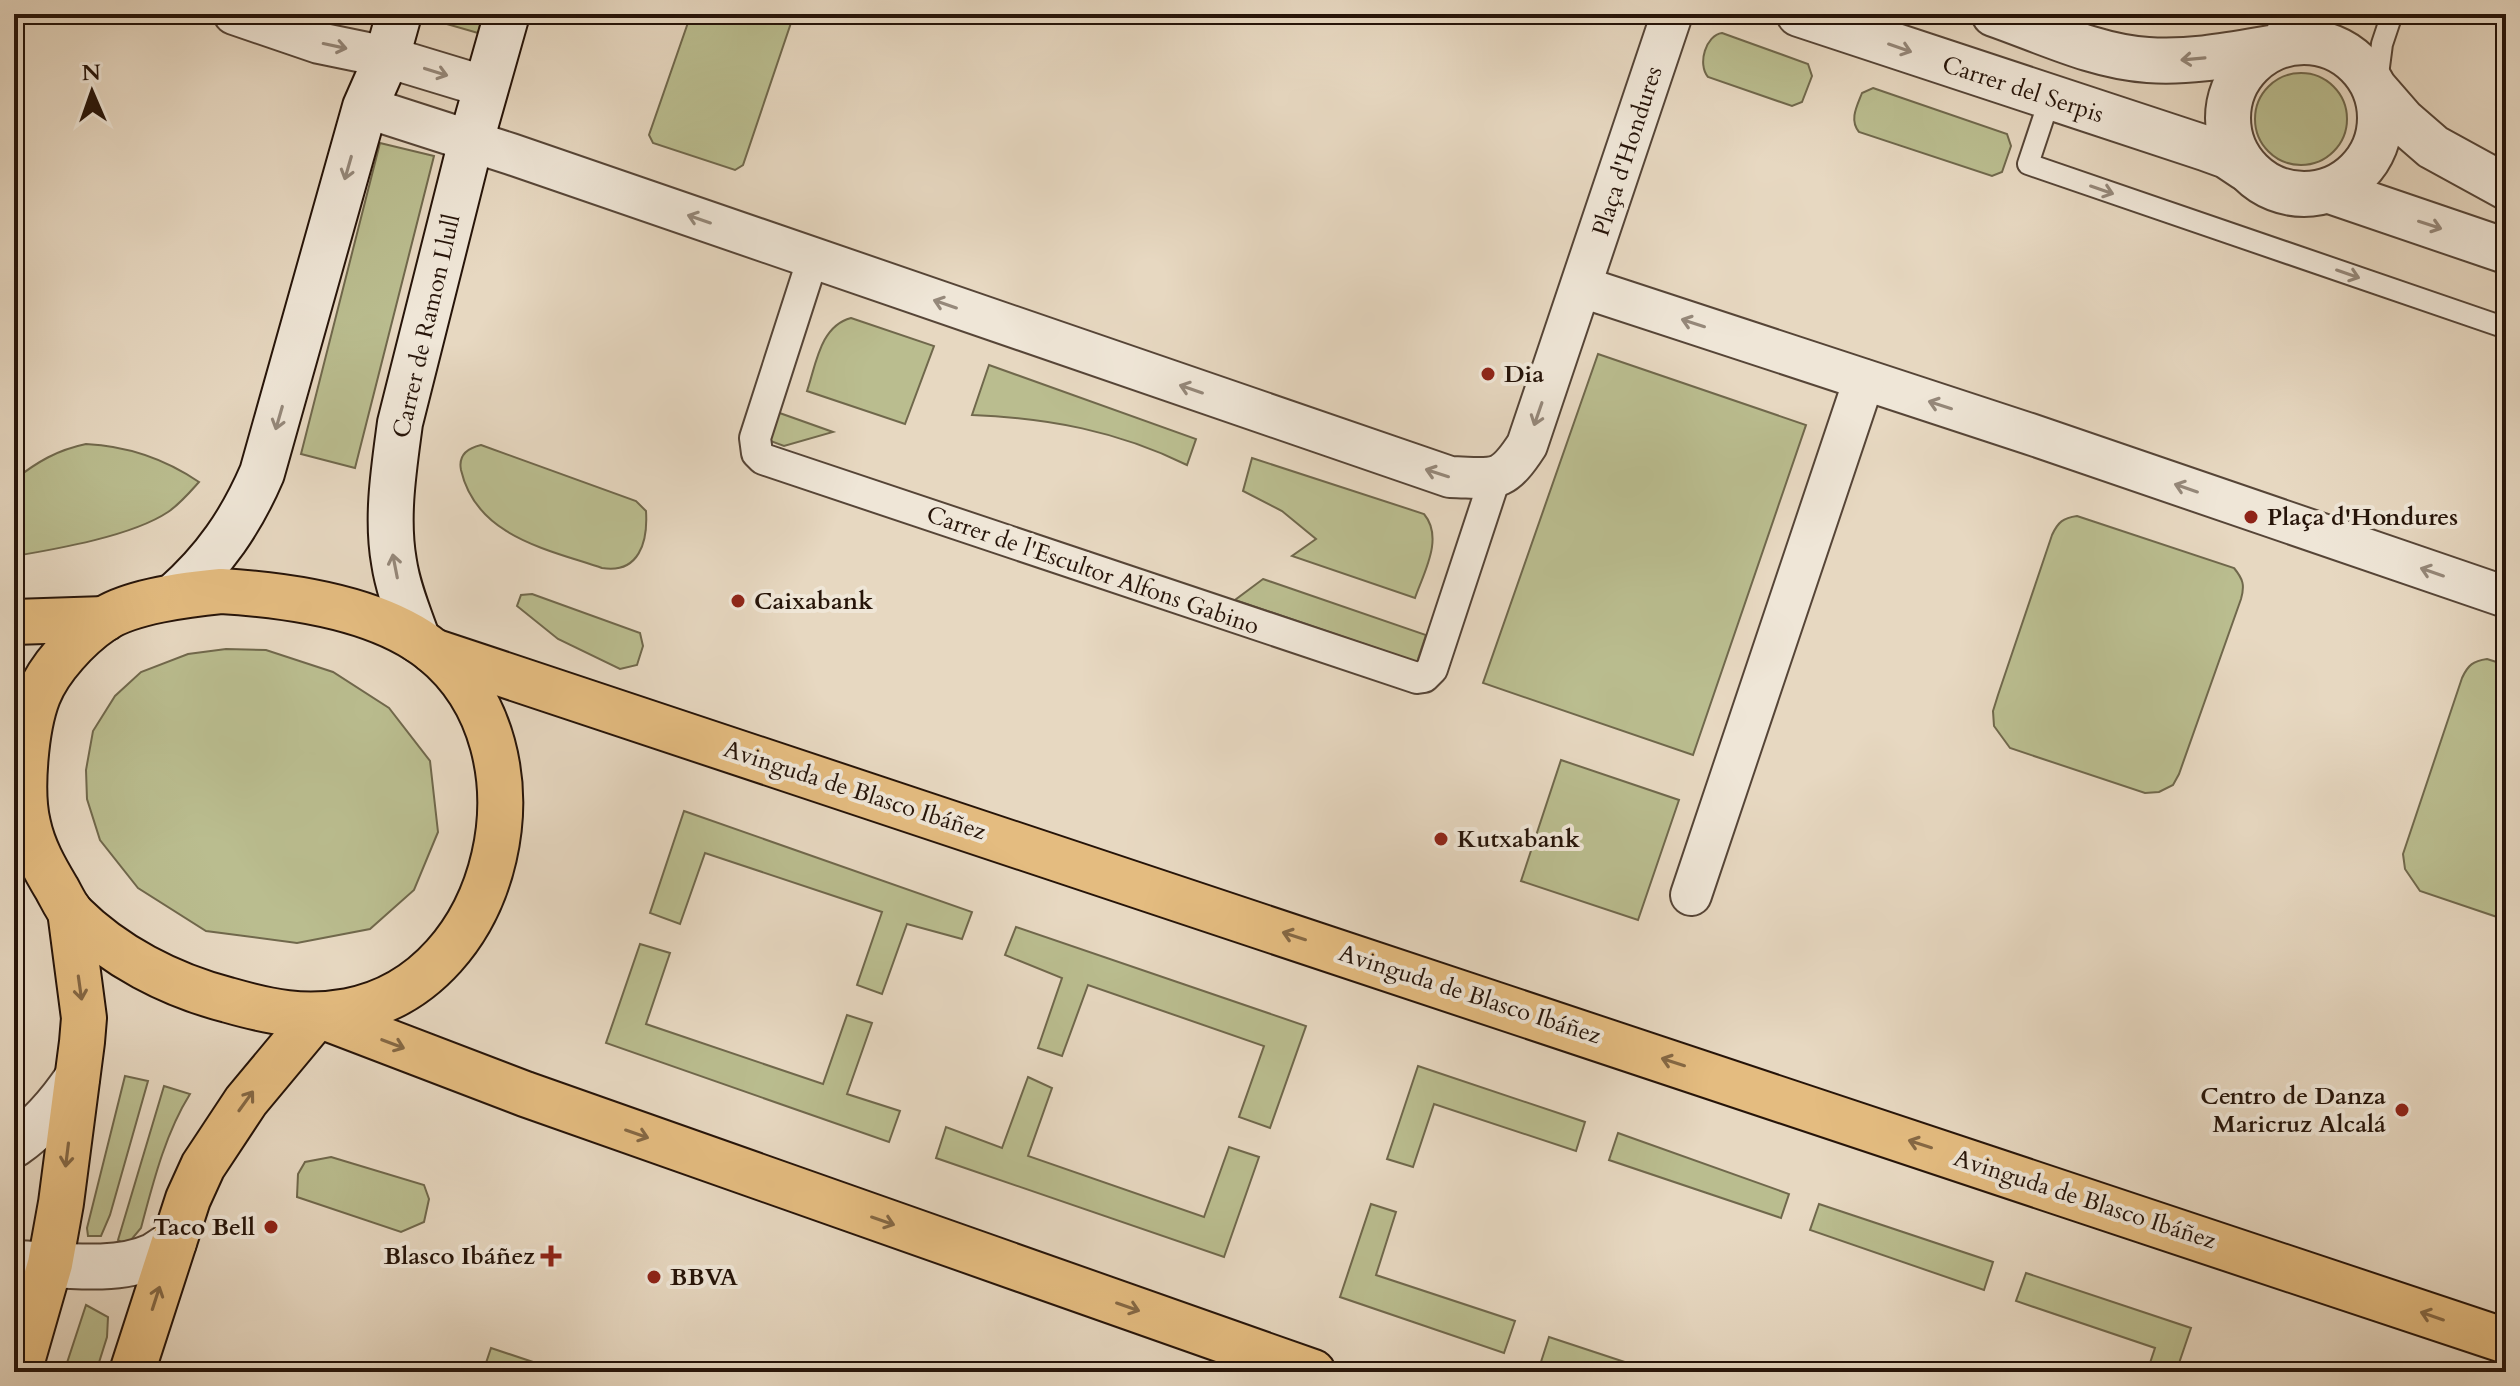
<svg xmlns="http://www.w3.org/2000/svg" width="2520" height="1386" font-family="Cardo,serif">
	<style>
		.green { fill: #babd8f; stroke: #70684c; stroke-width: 2 }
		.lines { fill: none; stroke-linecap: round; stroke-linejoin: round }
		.service-casing { stroke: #564537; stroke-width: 24 }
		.pedestrian-casing { stroke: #564537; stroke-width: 34 }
		.minor-casing { stroke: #564537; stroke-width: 44 }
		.tertiary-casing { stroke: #564537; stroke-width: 48 }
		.secondary-casing { stroke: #261409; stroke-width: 48 }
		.primary-casing { stroke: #261409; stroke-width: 48 }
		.service { stroke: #efe6d7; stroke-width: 20 }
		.pedestrian { stroke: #efe6d7; stroke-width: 30 }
		.minor { stroke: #efe6d7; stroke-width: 40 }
		.tertiary { stroke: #efe6d7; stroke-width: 44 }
		.secondary { stroke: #efe6d7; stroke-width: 44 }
		.primary { stroke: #e4bc80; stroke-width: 44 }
		.oneway { stroke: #95887a }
		.oneway2 { stroke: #856844 }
		.poi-dot { fill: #8f2418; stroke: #efe6d7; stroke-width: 3 }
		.labels { text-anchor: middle; stroke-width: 8; stroke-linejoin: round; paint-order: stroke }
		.street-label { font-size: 24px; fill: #261409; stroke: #efe6d7 }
		.poi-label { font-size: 24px; font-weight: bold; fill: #261409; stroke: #efe6d7; text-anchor: start }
	</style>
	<rect width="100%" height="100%" fill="#e7d8c1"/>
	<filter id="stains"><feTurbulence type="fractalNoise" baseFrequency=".0025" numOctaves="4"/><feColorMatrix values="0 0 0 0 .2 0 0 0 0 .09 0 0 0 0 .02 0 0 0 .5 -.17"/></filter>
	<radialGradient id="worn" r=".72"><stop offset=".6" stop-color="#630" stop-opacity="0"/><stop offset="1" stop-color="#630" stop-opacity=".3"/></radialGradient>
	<g class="green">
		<path d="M419 14H483L478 33 419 16Z"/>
		<path d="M691 14H794L743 165 735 170 653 143 649 135Z"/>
		<path d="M1722 33 1808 64 1812 76 1802 102 1792 106 1708 77C1697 64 1706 35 1722 33Z"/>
		<circle cx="2301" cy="119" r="46"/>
		<path d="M1873 88 2007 134 2011 146 2002 172 1992 176 1859 132C1849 120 1857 106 1862 93Z"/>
		<path d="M380 143 434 156 355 468 301 454Z"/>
		<path d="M851 318 934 346 905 424 807 391C816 365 820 326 851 318Z"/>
		<path d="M1598 354 1806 425 1693 755 1483 683Z"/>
		<path d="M989 365 1196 439 1187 465C1118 431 1048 418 972 415Z"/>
		<path d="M774 411 833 432 784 446 765 439Z"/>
		<path d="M86 444C128 446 165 459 199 482 190 492 180 504 168 512 132 536 57 549 14 556V480C37 462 57 450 86 444Z"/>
		<path d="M481 445 636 501 646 511C648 542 639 574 602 568 546 549 476 536 461 470 458 455 468 448 481 445Z"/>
		<path d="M1252 458 1424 514C1444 538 1424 572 1415 598L1292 556 1316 539 1282 511 1243 491Z"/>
		<path d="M2077 516 2234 568C2243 579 2245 585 2241 599L2179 774 2173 785 2159 792 2145 793 2010 748 1994 726 1993 711 1998 695 2052 535C2058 522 2063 518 2077 516Z"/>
		<path d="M1263 579 1426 635 1417 662 1235 600Z"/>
		<path d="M532 594 640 633 643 646 637 665 620 669 558 639 517 606 521 595Z"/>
		<path d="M226 649 266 650 333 672 389 708 430 761 438 832 414 890 370 929 297 943 206 931 138 888 100 840 87 799 86 770 93 731 115 696 141 672 188 654Z"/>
		<path d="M2487 659 2506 665V920L2420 891 2405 869 2403 854 2462 678C2468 665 2473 661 2487 659Z"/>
		<path d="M1561 760 1679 800 1638 920 1521 881Z"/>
		<path d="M684 811 972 912 962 939 907 924 882 994 857 985 882 912 705 853 680 924 650 913Z"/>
		<path d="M1016 927 1306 1026 1270 1128 1239 1117 1264 1046 1088 985 1062 1056 1038 1048 1062 978 1005 955Z"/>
		<path d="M640 944 670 953 646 1024 823 1084 847 1015 872 1023 847 1094 900 1111 889 1142 606 1043Z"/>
		<path d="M1418 1066 1585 1122 1576 1151 1434 1104 1413 1167 1387 1159Z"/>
		<path d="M125 1076 148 1081 110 1215 101 1236H88L87 1228Z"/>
		<path d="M1028 1077 1052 1088 1028 1156 1204 1217 1229 1147 1259 1157 1224 1257 936 1158 946 1127 1002 1148Z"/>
		<path d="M164 1086 190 1094C165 1134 153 1183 141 1228L131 1240 123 1243 118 1240Z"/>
		<path d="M1618 1133 1789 1194 1781 1218 1609 1160Z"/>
		<path d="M331 1157 424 1185 429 1199 424 1222 401 1232 297 1197 298 1174 305 1162Z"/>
		<path d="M1371 1204 1396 1212 1376 1275 1515 1321 1504 1353 1340 1297Z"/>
		<path d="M1819 1204 1993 1262 1984 1290 1810 1230Z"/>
		<path d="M2026 1273 2191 1328 2176 1372H2147L2155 1348 2016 1301Z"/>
		<path d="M86 1305 108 1317 107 1337 96 1372H64Z"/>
		<path d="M1549 1337 1655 1372H1563L1540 1365Z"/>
		<path d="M491 1348 563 1372H483Z"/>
	</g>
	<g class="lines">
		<defs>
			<g id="service">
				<path d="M2271 48 2283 14"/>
				<path d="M2376 90 2382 44 2392 14"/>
				<path d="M2050 98 2028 164 2506 328"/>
			</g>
			<path id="pedestrian" d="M813 258 755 438 757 453 763 459 1417 678 1424 677 1432 669 1495 478"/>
			<g id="minor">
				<path d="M234 14 319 43 387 57 486 87"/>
				<path d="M365 107 511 154 1450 477C1495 478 1501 485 1527 445L1672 14"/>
				<path d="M1582 287 2030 434 2506 597"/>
				<path d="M1691 895 1864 380"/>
			</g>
			<g id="tertiary">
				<path d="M1799 14 2205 148 2227 156 2245 168"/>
				<path d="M1994 14C2043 31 2096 57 2148 60 2189 63 2230 55 2271 48"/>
				<circle cx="2304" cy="118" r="76"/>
				<path d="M2376 90 2403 121 2433 147 2506 187"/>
				<path d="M2330 191 2506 251"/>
				<path d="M14 1145C40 1127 59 1105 77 1078"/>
				<path d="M14 1263C55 1264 115 1274 153 1256 160 1252 167 1247 174 1242"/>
			</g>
			<g id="secondary">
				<path d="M174 596C214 561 241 522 262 473L365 107 387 57 399 14"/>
				<path d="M418 640C409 615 398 589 394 562 386 517 394 468 400 423L471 141 507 14"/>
			</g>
			<g id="primary">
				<path d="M221 591C287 595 379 607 433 651 554 749 503 982 348 1011 304 1019 270 1012 228 1000 170 985 114 956 72 914 66 907 62 898 57 889 45 869 33 848 28 824 20 791 26 727 38 696 49 668 78 637 103 620 129 602 189 594 221 591Z"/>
				<path d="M14 622 105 619"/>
				<path d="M433 651 2506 1341"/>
				<path d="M321 1016 525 1094 1313 1372"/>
				<path d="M19 1372 50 1264 61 1203 82 1042 84 1018 70 911"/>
				<path d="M132 1372 188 1199 203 1166 246 1101 316 1017"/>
			</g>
		</defs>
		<use href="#service" class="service-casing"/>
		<use href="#pedestrian" class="pedestrian-casing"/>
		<use href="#minor" class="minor-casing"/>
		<use href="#tertiary" class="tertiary-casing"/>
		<use href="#secondary" class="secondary-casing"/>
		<use href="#primary" class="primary-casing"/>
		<use href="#service" class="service"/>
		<use href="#pedestrian" class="pedestrian"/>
		<use href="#minor" class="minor"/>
		<use href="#tertiary" class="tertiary"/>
		<use href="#secondary" class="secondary"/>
		<use href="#primary" class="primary"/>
	</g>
	<defs><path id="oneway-shaft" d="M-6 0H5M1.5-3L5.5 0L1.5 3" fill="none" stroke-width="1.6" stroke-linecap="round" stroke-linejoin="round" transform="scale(2)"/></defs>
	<g class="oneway">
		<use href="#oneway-shaft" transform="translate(335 46) rotate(12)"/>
		<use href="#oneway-shaft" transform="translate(1900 48) rotate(19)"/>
		<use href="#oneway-shaft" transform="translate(2193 59) rotate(175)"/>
		<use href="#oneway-shaft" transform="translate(436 72) rotate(17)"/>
		<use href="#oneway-shaft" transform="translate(348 168) rotate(106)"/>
		<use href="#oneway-shaft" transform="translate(2102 190) rotate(19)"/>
		<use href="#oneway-shaft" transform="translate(699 219) rotate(-161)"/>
		<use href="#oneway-shaft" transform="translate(2430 225) rotate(18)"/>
		<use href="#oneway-shaft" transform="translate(2348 274) rotate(19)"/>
		<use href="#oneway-shaft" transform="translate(945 304) rotate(-161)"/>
		<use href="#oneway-shaft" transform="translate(1693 323) rotate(-162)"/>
		<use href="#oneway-shaft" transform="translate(1191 389) rotate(-161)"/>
		<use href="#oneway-shaft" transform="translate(1940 405) rotate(-162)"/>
		<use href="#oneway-shaft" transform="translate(1538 414) rotate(109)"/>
		<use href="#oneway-shaft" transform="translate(279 418) rotate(106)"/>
		<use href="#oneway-shaft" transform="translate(1437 473) rotate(-162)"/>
		<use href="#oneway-shaft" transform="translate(2186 488) rotate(-161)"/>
		<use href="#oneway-shaft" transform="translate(395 566) rotate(-101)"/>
		<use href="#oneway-shaft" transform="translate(2432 572) rotate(-161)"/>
	</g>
	<g class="oneway2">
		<use href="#oneway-shaft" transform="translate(1294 936) rotate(-162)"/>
		<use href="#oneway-shaft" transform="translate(80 988) rotate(82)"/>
		<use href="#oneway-shaft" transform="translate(393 1044) rotate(21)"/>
		<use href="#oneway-shaft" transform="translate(1673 1062) rotate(-162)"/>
		<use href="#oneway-shaft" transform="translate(246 1101) rotate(-54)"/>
		<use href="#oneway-shaft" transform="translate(637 1134) rotate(19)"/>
		<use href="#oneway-shaft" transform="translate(1920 1144) rotate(-162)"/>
		<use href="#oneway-shaft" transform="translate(67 1155) rotate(97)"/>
		<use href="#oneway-shaft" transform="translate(883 1221) rotate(19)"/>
		<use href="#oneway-shaft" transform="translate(156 1298) rotate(-72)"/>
		<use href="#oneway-shaft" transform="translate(1128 1307) rotate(19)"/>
		<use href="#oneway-shaft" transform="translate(2432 1316) rotate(-161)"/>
	</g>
	<g class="poi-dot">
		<circle cx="1488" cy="374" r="8"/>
		<circle cx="2251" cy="517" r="8"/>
		<circle cx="738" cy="601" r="8"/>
		<circle cx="1441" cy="839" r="8"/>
		<circle cx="2402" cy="1110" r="8"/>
		<circle cx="271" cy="1227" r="8"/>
		<path d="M547 1244h8v8h8v8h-8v8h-8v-8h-8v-8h8z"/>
		<circle cx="654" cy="1277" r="8"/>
	</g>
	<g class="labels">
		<g class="street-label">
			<text transform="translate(2023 89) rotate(18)" y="8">Carrer del Serpis</text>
			<text transform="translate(1627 151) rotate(-72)" y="8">Plaça d'Hondures</text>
			<text transform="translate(426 326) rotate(-77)" y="8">Carrer de Ramon Llull</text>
			<text transform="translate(1093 570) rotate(19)" y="8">Carrer de l'Escultor Alfons Gabino</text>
			<text transform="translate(855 790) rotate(18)" y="8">Avinguda de Blasco Ibáñez</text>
			<text transform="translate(1470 994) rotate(18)" y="8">Avinguda de Blasco Ibáñez</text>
			<text transform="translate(2085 1199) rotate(18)" y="8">Avinguda de Blasco Ibáñez</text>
		</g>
		<g class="poi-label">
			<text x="1504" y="382">Dia</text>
			<text x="2267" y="525">Plaça d'Hondures</text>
			<text x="754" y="609">Caixabank</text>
			<text x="1457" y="847">Kutxabank</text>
			<text x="2386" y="1104" text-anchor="end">Centro de Danza<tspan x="2386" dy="28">Maricruz Alcalá</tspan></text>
			<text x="255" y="1235" text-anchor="end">Taco Bell</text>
			<text x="535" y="1264" text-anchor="end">Blasco Ibáñez</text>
			<text x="670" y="1285">BBVA</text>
		</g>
	</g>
	<rect width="2520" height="1386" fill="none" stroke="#e7d8c1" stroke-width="48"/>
	<rect x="16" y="16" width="2488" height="1354" fill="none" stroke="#261409" stroke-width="4"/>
	<rect x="24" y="24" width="2472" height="1338" fill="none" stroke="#261409" stroke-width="2"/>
	<g transform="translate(92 92) rotate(358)" stroke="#efe6d7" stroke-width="6" paint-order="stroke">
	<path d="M0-6L14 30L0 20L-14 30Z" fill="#261409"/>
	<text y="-12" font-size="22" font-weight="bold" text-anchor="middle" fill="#261409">N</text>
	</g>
	<rect width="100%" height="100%" filter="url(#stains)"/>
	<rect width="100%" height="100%" fill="url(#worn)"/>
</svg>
